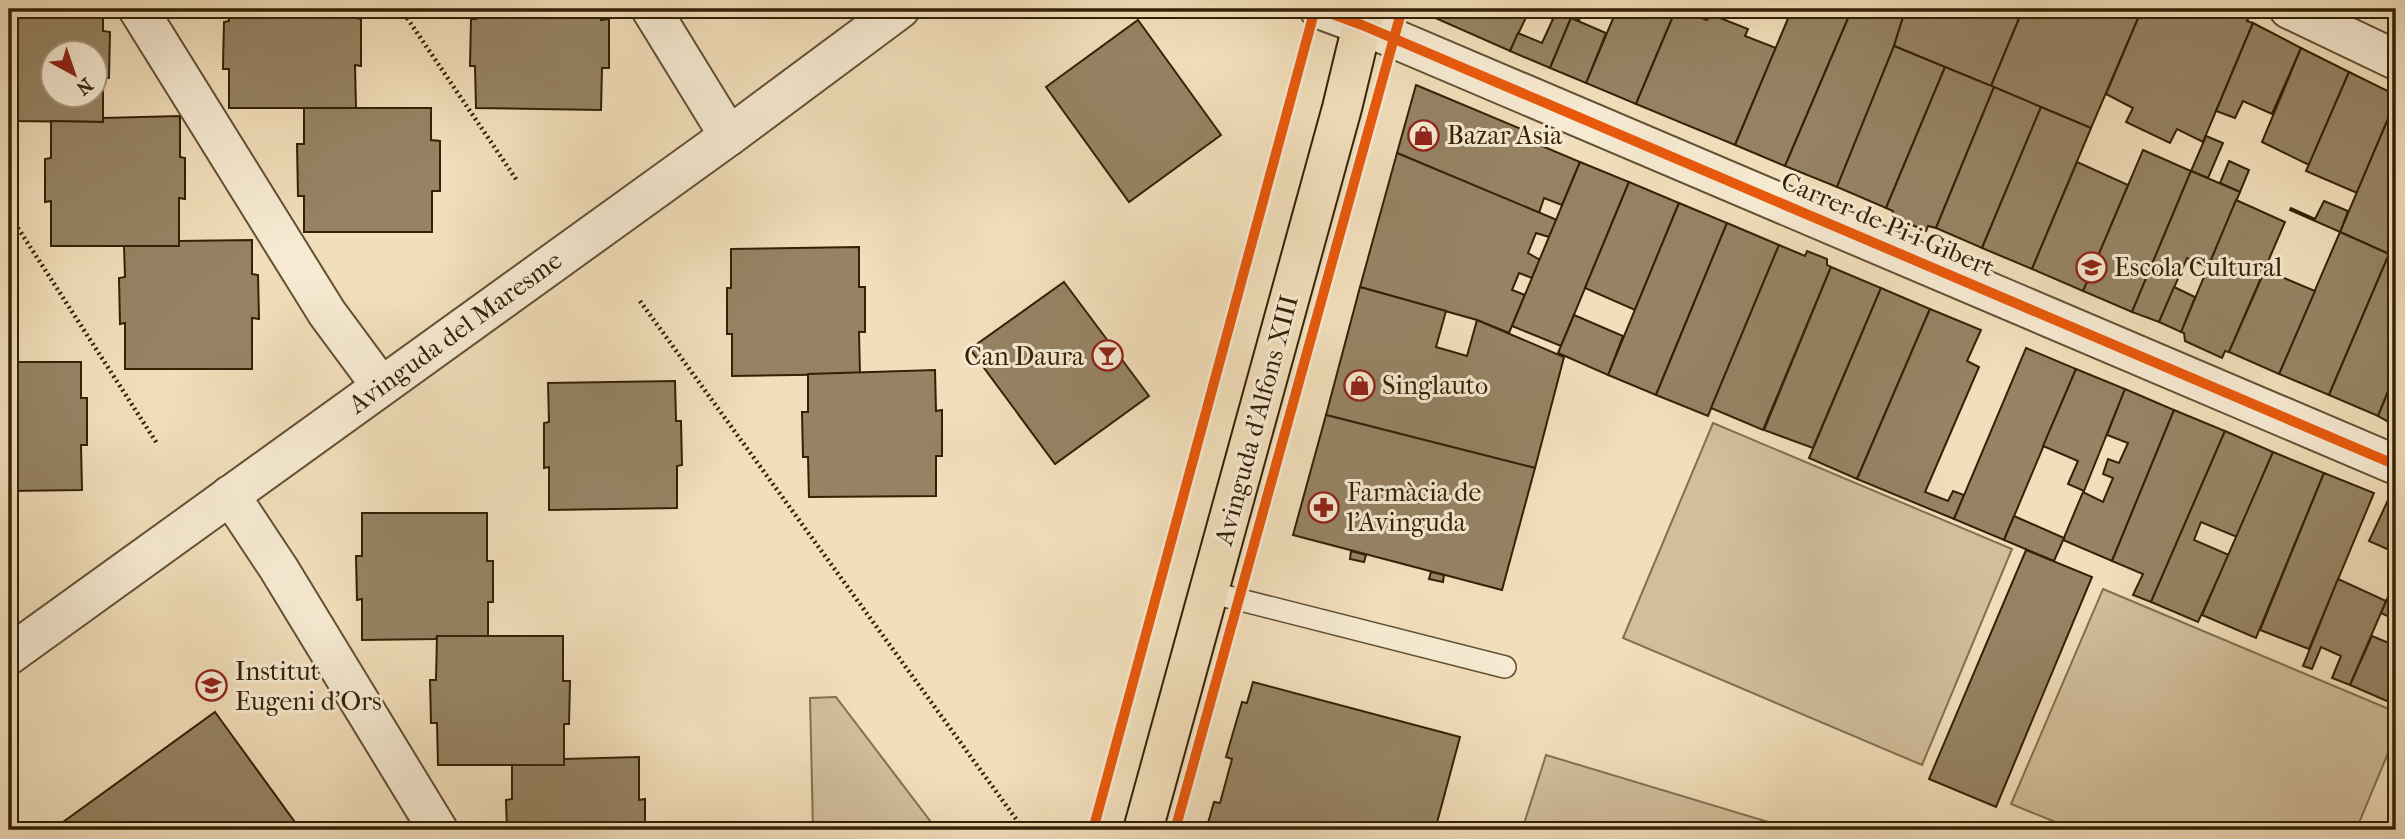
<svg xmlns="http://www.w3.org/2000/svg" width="2405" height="839" font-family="'IM FELL French Canon',serif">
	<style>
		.green { fill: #d1be9b; stroke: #827050; stroke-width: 2 }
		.building { fill: #968364; stroke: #342106; stroke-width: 2; fill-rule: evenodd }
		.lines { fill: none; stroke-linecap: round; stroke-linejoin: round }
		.lane-casing { stroke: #635033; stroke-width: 24 }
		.street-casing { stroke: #635033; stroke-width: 42 }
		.primary-casing { stroke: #342106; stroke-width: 42 }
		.path { stroke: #342106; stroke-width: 4.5; stroke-dasharray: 2 3.5; stroke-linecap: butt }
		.lane { stroke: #f6ead2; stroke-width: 21 }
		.street { stroke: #f6ead2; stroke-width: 38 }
		.primary { stroke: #f1deba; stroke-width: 38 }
		.cycleway-casing { stroke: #f6ead2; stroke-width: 15 }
		.cycleway { stroke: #e8590c; stroke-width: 10 }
		.labels { text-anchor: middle; stroke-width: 6; stroke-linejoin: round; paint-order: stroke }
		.poi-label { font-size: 26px; fill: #342106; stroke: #f6ead2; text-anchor: start }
		.street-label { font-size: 26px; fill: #342106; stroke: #f6ead2 }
	</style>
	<rect width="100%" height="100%" fill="#f1deba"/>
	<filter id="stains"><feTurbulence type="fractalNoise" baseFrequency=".00286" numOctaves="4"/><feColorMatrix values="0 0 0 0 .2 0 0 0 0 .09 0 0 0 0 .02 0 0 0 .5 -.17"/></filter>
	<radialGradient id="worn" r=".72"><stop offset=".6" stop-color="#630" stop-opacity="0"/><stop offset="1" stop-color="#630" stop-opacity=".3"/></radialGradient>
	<g class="green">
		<path d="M1713 423 2012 549 1922 765 1623 638Z"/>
		<path d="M2103 589 2396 712V734L2356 830H2075L2011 804Z"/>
		<path d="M836 697 937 830H813L810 698Z"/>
		<path d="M1546 755 1795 830H1522Z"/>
	</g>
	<g class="building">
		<path d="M9 9H103V31L110 32 109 78 103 79V122L9 121ZM52 52H94V94H52Z"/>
		<path d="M229 9H355V18L361 19V66L355 65 356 108H229V69H223V65L224 22 229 21Z"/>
		<path d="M476 9H601V20L609 19V68H602L601 110 476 108 475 66H470L471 19H476Z"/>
		<path d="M1435 9H1530L1510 51 1433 17Z"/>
		<path d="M1530 9H1550L1571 18 1550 68 1510 51 1518 33 1542 43 1553 19Z"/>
		<path d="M1550 9H1582L1579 21Z"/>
		<path d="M1676 9 1636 104 1586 83 1617 9Z"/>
		<path d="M1676 9 1707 20 1710 14 1748 29 1745 36 1776 48 1735 145 1636 104Z"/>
		<path d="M1792 9H1852L1785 166 1735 145Z"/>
		<path d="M1852 9H1893L1904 14 1894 46 1837 187 1785 166Z"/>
		<path d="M1893 9H2023L1991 86 1894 46 1904 14Z"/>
		<path d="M2023 9H2142L2091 128 1991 86Z"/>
		<path d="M2142 9H2244L2251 13 2247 21 2253 23 2203 142 2177 129 2170 143 2126 122 2133 108 2106 94Z"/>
		<path d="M1571 18 1606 33 1586 83 1550 68Z"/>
		<path d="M1138 20 1221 135 1129 202 1046 87Z"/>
		<path d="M2253 23 2301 48 2272 114 2243 101 2235 118 2216 111Z"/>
		<path d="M1894 46 1945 67 1886 208 1837 187Z"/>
		<path d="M2301 48 2349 72 2309 165 2262 142Z"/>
		<path d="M1945 67 1994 87 1936 228 1928 226 1926 231 1891 216 1893 211 1886 208Z"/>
		<path d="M2349 72 2396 95V100L2357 193 2306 171Z"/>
		<path d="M1416 85 1526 131 1523 138 1580 162 1562 205 1544 198 1539 213 1397 153Z"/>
		<path d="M1994 87 2041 107 1982 248 1936 228Z"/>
		<path d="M2396 100V235L2389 254 2340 232Z"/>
		<path d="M2041 107 2091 128 2032 269 1982 248Z"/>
		<path d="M304 108H431V140L440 141V191H432V232H304V196H298L297 144H304Z"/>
		<path d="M180 116V157L185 158V199L179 198V246H51V201L45 202V159L51 158V121L103 122V118Z"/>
		<path d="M2206 136 2223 143 2208 178 2191 171Z"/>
		<path d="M2143 150 2191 171 2132 312 2083 291Z"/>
		<path d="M1397 153 1557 220 1549 237 1536 233 1528 253 1540 260 1532 278 1519 273 1512 290 1525 295 1509 333 1477 320 1360 287Z"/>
		<path d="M2229 161 2249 170 2240 192 2220 183Z"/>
		<path d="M1580 162 1629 182 1561 346 1512 326Z"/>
		<path d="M2077 162 2128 185 2083 291 2032 269Z"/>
		<path d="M2191 171 2240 192 2208 267 2187 258 2159 322 2132 312Z"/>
		<path d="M1629 182 1679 203 1635 310 1585 288Z"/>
		<path d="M2236 200 2285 222 2229 352 2225 351 2222 358 2185 341 2184 333 2181 332Z"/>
		<path d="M2324 201 2348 211 2340 232 2290 210 2291 208 2315 219Z"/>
		<path d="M1679 203 1727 223 1656 395 1608 375Z"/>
		<path d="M1727 223 1779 245 1708 416 1656 395Z"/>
		<path d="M2340 232 2389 254 2329 395 2279 374Z"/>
		<path d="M2396 235V257L2389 254Z"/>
		<path d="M252 240V274L258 275 259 319 252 318V369H125V323L120 324 119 278 125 277 124 246H179V241Z"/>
		<path d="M1779 245 1805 256 1807 251 1827 259V265L1831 267 1763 430 1711 408Z"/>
		<path d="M859 247V287H865V332H859L860 374 732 376V334H727V288H731V249Z"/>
		<path d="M2389 254 2396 257V302L2393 309 2396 310V372L2378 416 2329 395Z"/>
		<path d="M1831 267 1881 288 1813 448 1764 430Z"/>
		<path d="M2265 270 2315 291 2279 374 2229 352Z"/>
		<path d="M14 276 13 322 9 321V277Z"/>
		<path d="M1064 282 1149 396 1055 464 970 349Z"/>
		<path d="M1360 287 1446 311 1436 347 1467 356 1477 320 1564 357 1535 468 1326 415Z"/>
		<path d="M2174 287 2195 297 2181 332 2159 322Z"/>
		<path d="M1881 288 1930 309 1857 479 1809 458Z"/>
		<path d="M1930 309 1981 330 1967 361 1979 367 1925 492 1948 501 1953 491 1964 495 1954 519 1857 479Z"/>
		<path d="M1574 315 1623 336 1608 375 1558 353Z"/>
		<path d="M2026 348 2076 369 2004 540 1954 519Z"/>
		<path d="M9 362H81V398H87V445H81L82 490 9 491Z"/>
		<path d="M2076 369 2125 389 2084 491 2068 484 2078 461 2043 446Z"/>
		<path d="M935 370 936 411 942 410V456H936V496L809 497 808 457H803L802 412H808V374Z"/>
		<path d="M2396 372V426L2378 416Z"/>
		<path d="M675 381 676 421H681L682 465 677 466V508L549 510V467L544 468V423L549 422 548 383Z"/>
		<path d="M2125 389 2174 410 2112 561 2063 540 2083 492 2103 502 2113 478 2103 474 2108 459 2119 463 2128 443 2107 435Z"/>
		<path d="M2174 410 2225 431 2151 602 2133 595 2143 574 2112 561Z"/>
		<path d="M1326 415 1535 468 1502 590 1293 535Z"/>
		<path d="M2225 431 2273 452 2237 537 2201 522 2194 540 2229 555 2198 622 2151 602Z"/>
		<path d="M2273 452 2324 473 2256 638 2202 615Z"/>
		<path d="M2324 473 2374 493 2309 649 2260 630Z"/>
		<path d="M2388 500 2396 503V553L2369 541Z"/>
		<path d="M362 513H487V561H493V602H488V636H437L436 639 362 640V599L357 600 356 556H362Z"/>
		<path d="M2014 516 2064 538 2054 561 2004 540Z"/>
		<path d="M2026 550 2092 577 1996 807 1929 779Z"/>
		<path d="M1351 551 1366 555 1364 562 1350 559Z"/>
		<path d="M1431 572 1444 575 1443 582 1429 579Z"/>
		<path d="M2396 578V620L2381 613Z"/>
		<path d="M2338 579 2386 601 2350 685 2332 678 2341 656 2321 647 2312 669 2303 666Z"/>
		<path d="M437 636H563V681H570L569 724H564V765H438L437 723H431L430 680H436Z"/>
		<path d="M2372 636 2396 646V705L2350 685Z"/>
		<path d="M1253 682 1460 737 1435 830H1206L1214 802 1220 803 1232 759 1226 757 1242 702 1247 703Z"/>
		<path d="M215 712 297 825 289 830H52Z"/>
		<path d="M639 757V800L645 799V830H507L506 800 512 799V765H564V759Z"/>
	</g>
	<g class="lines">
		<defs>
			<path id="lane" d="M1209 592 1505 667"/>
			<g id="street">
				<path d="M138 9 327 313 381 386"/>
				<path d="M651 9 729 136"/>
				<path d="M1319 9 1362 25 2396 465"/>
				<path d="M2289 9 2396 60"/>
				<path d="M230 495 279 569 438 830"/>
				<path d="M9 655 729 136 900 9"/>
			</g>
			<path id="primary" d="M1143 830 1342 108 1366 9"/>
		</defs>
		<use href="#lane" class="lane-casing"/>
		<use href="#street" class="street-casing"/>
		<use href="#primary" class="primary-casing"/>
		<g class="path">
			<path d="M401 9 518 182"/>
			<path d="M9 214 158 445"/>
			<path d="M640 301 1024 830"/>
		</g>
		<use href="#lane" class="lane"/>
		<use href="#street" class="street"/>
		<use href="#primary" class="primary"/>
		<defs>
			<g id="cycleway">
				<path d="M1319 9 1362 25 2396 465"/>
				<path d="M1093 830 1315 9"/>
				<path d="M1175 830 1402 9"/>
			</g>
		</defs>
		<use href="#cycleway" class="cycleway-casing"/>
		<use href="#cycleway" class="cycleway"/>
	</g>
	<defs>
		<symbol id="shop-ring" viewBox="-11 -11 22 22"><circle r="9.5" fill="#f6ead2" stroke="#8f2418" stroke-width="1.5"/><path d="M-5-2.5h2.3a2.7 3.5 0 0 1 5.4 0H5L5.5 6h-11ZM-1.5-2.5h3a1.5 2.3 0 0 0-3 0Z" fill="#8f2418"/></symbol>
		<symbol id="school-ring" viewBox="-11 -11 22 22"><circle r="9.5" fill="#f6ead2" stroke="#8f2418" stroke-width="1.5"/><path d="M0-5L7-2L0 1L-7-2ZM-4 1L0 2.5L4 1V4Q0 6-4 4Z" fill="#8f2418"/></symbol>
		<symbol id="bar-ring" viewBox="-11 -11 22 22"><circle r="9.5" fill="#f6ead2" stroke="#8f2418" stroke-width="1.5"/><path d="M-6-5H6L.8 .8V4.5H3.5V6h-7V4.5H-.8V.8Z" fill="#8f2418"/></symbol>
		<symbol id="pharmacy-ring" viewBox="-11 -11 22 22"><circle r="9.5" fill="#f6ead2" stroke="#8f2418" stroke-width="1.5"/><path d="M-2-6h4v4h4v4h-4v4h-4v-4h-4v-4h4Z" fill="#8f2418"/></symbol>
	</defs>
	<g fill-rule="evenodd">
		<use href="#shop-ring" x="1406" y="118" width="35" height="35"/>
		<use href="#school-ring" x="2074" y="250" width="35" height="35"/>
		<use href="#bar-ring" x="1090" y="338" width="35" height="35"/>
		<use href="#shop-ring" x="1342" y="368" width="35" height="35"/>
		<use href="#pharmacy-ring" x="1306" y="490" width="35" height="35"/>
		<use href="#school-ring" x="194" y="668" width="35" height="35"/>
	</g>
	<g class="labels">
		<g class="poi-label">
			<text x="1447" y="144">Bazar Asia</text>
			<text x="2114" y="276">Escola Cultural</text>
			<text x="1084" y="365" text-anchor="end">Can Daura</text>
			<text x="1382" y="394">Singlauto</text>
			<text x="1347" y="501">Farmàcia de<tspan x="1347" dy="30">l'Avinguda</tspan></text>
			<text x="235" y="680">Institut<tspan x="235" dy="30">Eugeni d'Ors</tspan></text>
		</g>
		<g class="street-label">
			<text transform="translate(1888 224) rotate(23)" y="9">Carrer de Pi i Gibert</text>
			<text transform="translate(455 332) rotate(-36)" y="9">Avinguda del Maresme</text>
			<text transform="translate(1256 420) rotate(-75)" y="9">Avinguda d'Alfons XIII</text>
		</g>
	</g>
	<rect width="2405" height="839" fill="none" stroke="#f1deba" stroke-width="35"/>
	<rect x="10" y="10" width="2384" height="818" fill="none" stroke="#342106" stroke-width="3.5"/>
	<rect x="18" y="18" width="2370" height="804" fill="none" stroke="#342106" stroke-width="2"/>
	<g transform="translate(74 74) rotate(140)"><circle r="33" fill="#f6ead2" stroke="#a89a80" stroke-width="2"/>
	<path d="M0-5L12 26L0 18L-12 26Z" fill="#8f2418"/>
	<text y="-10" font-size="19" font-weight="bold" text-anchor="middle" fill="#342106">N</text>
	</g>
	<rect width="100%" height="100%" filter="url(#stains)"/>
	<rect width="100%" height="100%" fill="url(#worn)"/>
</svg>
